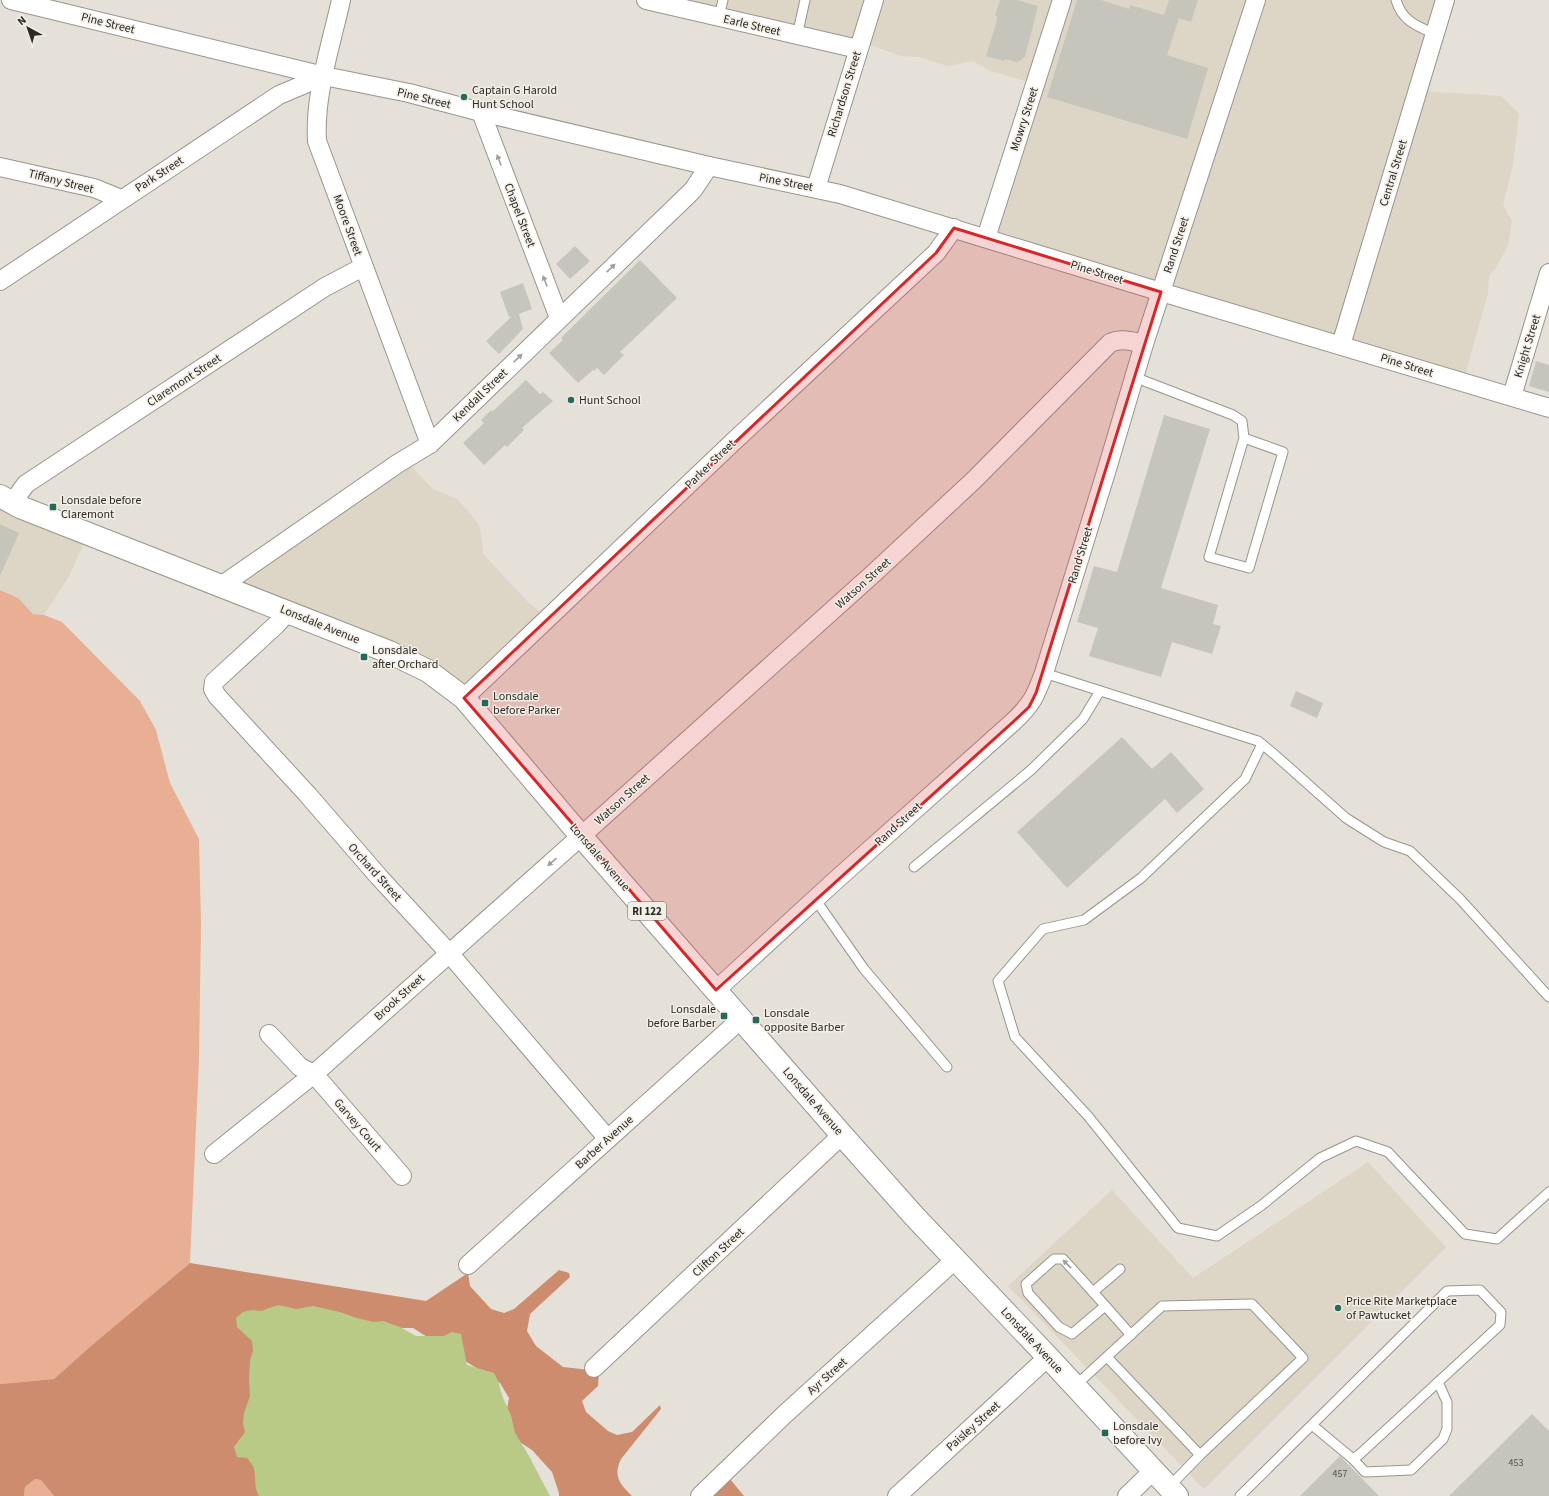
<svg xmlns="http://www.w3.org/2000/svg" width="1549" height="1496" font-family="'Source Sans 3',sans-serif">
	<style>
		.built { fill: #ddd5c6 }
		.green { fill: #e9af95 }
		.forest { fill: #cd8c6e }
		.water { fill: #b9ca87 }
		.building { fill: #c6c5bc }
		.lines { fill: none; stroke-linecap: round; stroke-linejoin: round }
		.lane-casing { stroke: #99958d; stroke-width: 11 }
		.street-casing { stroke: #99958d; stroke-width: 20 }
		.primary-casing { stroke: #99958d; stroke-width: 24 }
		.lane { stroke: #fff; stroke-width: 9 }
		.street { stroke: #fff; stroke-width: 18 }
		.primary { stroke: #fff; stroke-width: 22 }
		.oneway { fill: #a09f9d }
		.marked { fill: #d62828; fill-opacity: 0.2; stroke: #d62828; stroke-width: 3; stroke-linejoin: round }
		.poi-dot { fill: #25695a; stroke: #f3eee6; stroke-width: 1.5 }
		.labels { text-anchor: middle; stroke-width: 3; stroke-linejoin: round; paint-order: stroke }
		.number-label { font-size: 10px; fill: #52504c }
		.shield { fill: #f3eee6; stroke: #676460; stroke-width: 1 }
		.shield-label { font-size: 11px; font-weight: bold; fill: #2b2926 }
		.street-label { font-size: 12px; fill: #2b2926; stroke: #f3eee6 }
		.poi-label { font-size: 12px; fill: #2b2926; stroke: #f3eee6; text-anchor: start }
	</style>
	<rect width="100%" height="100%" fill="#e5e1d9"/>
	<g class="built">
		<path d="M638 0H1448L1424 91 1501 96 1519 114 1513 165 1503 205 1512 221 1508 246 1497 266 1489 276 1488 293 1462 386 993 243 1037 84 990 71 973 61 947 66 919 57 901 56 865 43Z"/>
		<path d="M410 465 433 489 457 499 479 524 484 555 528 602 550 619 473 695 227 581Z"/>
		<path d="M0 495 86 539 68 578 44 615 33 614 18 598 0 590Z"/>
		<path d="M1368 1162 1446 1247 1204 1489 1008 1286 1112 1190 1193 1278Z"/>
	</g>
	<g class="green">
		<path d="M0 590 18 598 33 614 44 615 62 622 140 701 156 730 170 783 199 839 201 924 199 1060 190 1263 92 1345 54 1379 0 1384Z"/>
		<path d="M35 1479 41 1480 54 1496H24L25 1487Z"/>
	</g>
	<g class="forest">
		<path d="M190 1263 426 1301 468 1273 470 1286 491 1309 504 1313 514 1309 559 1270 569 1273 570 1277 530 1314 527 1331 536 1346 563 1367 599 1371 598 1386 582 1401 586 1412 608 1431 617 1435 632 1432 660 1405 661 1409 621 1459C613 1476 619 1483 632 1496H559V1493L552 1472 532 1450 512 1437 506 1415 509 1398 500 1383 413 1328H398L336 1496H54L41 1480 35 1479 25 1487 24 1496H0V1384L54 1379 92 1345Z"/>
		<path d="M725 1473 744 1496H698Z"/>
	</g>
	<path class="water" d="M278 1305 296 1309 313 1306 340 1312 357 1318 374 1322 383 1321 400 1327 416 1336H444L452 1332 461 1334 467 1365 494 1373 498 1381 503 1398 511 1415 515 1433 529 1456 550 1496H259C253 1487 257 1476 253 1466 251 1463 249 1460 247 1458L237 1457 234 1447 245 1432 243 1423 244 1413 250 1396 249 1381 250 1360 253 1351 252 1341 237 1327 236 1318 243 1312 252 1310 261 1311Z"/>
	<g class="building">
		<path d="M1000 0H1017L1038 6 1025 57 1018 62 1005 59 1004 61 986 56 997 20V16L995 15Z"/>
		<path d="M1077 0H1101L1129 9 1130 5 1164 15 1169 0H1198L1191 22 1179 18 1167 55 1208 68 1187 139 1047 97Z"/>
		<path d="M575 246 590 261 570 279 556 264Z"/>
		<path d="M640 260 677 298 620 352 624 355 604 375 597 368 594 371 593 370 578 383 549 353 563 340 561 338Z"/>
		<path d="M523 283 532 309 519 314 523 329 499 354 486 341 512 316 509 317 500 292Z"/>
		<path d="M1536 361 1549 365V392L1529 386Z"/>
		<path d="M526 380 540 394 543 392 553 401 522 428 524 430 507 447 505 445 484 465 463 443 484 423 481 420 491 410 492 412Z"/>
		<path d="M1164 415 1210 429 1161 588 1218 605 1213 624 1221 626 1212 654 1172 642 1161 677 1089 656 1098 628 1077 622 1094 566 1117 572Z"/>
		<path d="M0 524 19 533 0 576Z"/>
		<path d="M1296 691 1323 703 1317 718 1290 706Z"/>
		<path d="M1122 737 1152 769 1171 752 1204 789 1177 813 1165 799 1067 888 1017 832Z"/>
		<path d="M1532 1414 1549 1431V1496H1449Z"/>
		<path d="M1340 1456 1379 1496H1300Z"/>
	</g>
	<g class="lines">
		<defs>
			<g id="lane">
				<path d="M1396 0C1402 21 1417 26 1435 34"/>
				<path d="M719 17 723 0"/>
				<path d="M797 36 805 0"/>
				<path d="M1134 377 1233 415 1242 421 1244 438 1209 557 1249 568 1283 452 1244 438"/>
				<path d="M1044 673 1258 741 1274 754 1346 818 1384 842 1410 851 1460 899 1549 997"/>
				<path d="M1262 744 1245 779 1141 878 1084 920 1043 929 998 981 1015 1037 1088 1116 1178 1228 1217 1236 1262 1205 1320 1158 1356 1141 1388 1152 1465 1234 1497 1239 1549 1192"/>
				<path d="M914 867 1031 770 1083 719 1100 691"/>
				<path d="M815 899 864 969 947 1067"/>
				<path d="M1120 1269 1093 1292 1131 1335"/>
				<path d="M1093 1292 1063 1259H1054L1026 1284 1028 1293 1059 1327 1072 1334 1105 1306"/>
				<path d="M1107 1357 1200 1455"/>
				<path d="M1075 1386 1162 1306 1252 1304 1303 1358 1200 1455 1169 1487"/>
				<path d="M1353 1459 1365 1472 1411 1470 1443 1439 1447 1429V1402L1438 1382"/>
				<path d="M1240 1496 1447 1291 1480 1290 1501 1312 1500 1325 1360 1454 1353 1459 1312 1425"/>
			</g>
			<g id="street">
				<path d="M11 0 324 76 409 93 481 112 709 166 840 194 1161 292 1549 408"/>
				<path d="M341 0C331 45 314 96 317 141L430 444"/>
				<path d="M646 0 858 49"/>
				<path d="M481 112 559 318"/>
				<path d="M0 167 94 188 121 199"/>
				<path d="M816 188 874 0"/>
				<path d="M986 238 1062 0"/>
				<path d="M0 281 279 95 324 76"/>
				<path d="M1341 345 1445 0"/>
				<path d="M1512 396 1549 273"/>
				<path d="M12 503 26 484 325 287 363 267"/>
				<path d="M221 586 397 464 430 444 693 190 709 166"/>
				<path d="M289 611 276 625 214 682 213 689 217 696 308 795 379 877 449 953 608 1139"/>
				<path d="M464 698 733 442 936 253 954 228"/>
				<path d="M716 990 836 880 1013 722C1032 704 1035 697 1044 673L1107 469 1144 344 1256 0"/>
				<path d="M269 1034 300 1067 314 1074 402 1176"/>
				<path d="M214 1154 314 1074 570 846 874 573 974 480 1110 343C1121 338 1132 341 1144 344"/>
				<path d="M468 1265 741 1019"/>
				<path d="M594 1368 842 1135"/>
				<path d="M700 1496 785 1414 956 1259"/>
				<path d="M897 1496 1048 1357"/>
				<path d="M1127 1496 1153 1471"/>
			</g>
			<path id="primary" d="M0 496 20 507 389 652 428 671 464 698 581 836 842 1135 915 1217 1048 1357 1177 1496"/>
		</defs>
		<use href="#lane" class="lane-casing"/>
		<use href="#street" class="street-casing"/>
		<use href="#primary" class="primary-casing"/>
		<use href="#lane" class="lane"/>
		<use href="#street" class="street"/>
		<use href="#primary" class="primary"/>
	</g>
	<defs><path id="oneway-solid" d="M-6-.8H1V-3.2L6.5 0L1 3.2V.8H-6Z"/></defs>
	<g class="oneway">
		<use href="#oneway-solid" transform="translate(499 160) rotate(-111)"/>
		<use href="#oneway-solid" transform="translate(611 268) rotate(-44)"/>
		<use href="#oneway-solid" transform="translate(545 281) rotate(-111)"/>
		<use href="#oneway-solid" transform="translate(518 358) rotate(-44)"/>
		<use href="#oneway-solid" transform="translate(552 862) rotate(139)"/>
		<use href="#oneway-solid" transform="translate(1067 1264) rotate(-136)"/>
	</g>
	<path class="marked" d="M954 228 1161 292 1036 693 1029 707 1013 722 716 990 464 698 936 253Z"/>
	<g class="poi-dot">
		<circle cx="464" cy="97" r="4"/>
		<circle cx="571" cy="400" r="4"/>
		<rect x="49" y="503" width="8" height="8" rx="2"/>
		<rect x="360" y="653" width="8" height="8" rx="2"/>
		<rect x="481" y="699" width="8" height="8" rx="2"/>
		<rect x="720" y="1012" width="8" height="8" rx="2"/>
		<rect x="752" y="1016" width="8" height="8" rx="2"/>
		<circle cx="1338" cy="1308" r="4"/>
		<rect x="1101" y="1429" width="8" height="8" rx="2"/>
	</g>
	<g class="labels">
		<g class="number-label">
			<text x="1516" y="1466">453</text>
			<text x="1340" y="1477">457</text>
		</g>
		<rect class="shield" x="628" y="902" width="38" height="18" rx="3"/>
		<g class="shield-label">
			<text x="647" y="915">RI 122</text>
		</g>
		<g class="street-label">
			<text transform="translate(108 23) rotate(14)" y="4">Pine Street</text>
			<text transform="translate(752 25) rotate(13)" y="4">Earle Street</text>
			<text transform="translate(844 94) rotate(-73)" y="4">Richardson Street</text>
			<text transform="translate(424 98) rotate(14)" y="4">Pine Street</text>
			<text transform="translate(1024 119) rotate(-72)" y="4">Mowry Street</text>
			<text transform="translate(1393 173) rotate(-73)" y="4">Central Street</text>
			<text transform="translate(159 174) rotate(-33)" y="4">Park Street</text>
			<text transform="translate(61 181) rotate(14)" y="4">Tiffany Street</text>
			<text transform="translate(786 182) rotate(11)" y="4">Pine Street</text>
			<text transform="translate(520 215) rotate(69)" y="4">Chapel Street</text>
			<text transform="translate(348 225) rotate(70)" y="4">Moore Street</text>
			<text transform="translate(1176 245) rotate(-72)" y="4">Rand Street</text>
			<text transform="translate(1097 272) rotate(17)" y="4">Pine Street</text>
			<text transform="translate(1527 346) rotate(-73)" y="4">Knight Street</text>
			<text transform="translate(1407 365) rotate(17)" y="4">Pine Street</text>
			<text transform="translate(184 380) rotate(-33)" y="4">Claremont Street</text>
			<text transform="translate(480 395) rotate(-44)" y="4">Kendall Street</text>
			<text transform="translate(710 464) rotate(-44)" y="4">Parker Street</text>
			<text transform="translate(1080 555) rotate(-73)" y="4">Rand Street</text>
			<text transform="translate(863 583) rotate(-42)" y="4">Watson Street</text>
			<text transform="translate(320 624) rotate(22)" y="4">Lonsdale Avenue</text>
			<text transform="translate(622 799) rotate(-42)" y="4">Watson Street</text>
			<text transform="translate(898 824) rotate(-42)" y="4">Rand Street</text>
			<text transform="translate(600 857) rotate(49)" y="4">Lonsdale Avenue</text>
			<text transform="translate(375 872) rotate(48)" y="4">Orchard Street</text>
			<text transform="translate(399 997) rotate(-42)" y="4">Brook Street</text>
			<text transform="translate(813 1101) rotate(49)" y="4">Lonsdale Avenue</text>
			<text transform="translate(358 1125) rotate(49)" y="4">Garvey Court</text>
			<text transform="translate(604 1142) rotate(-42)" y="4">Barber Avenue</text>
			<text transform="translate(718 1252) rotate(-43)" y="4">Clifton Street</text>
			<text transform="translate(1032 1340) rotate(47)" y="4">Lonsdale Avenue</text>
			<text transform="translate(827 1376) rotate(-42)" y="4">Ayr Street</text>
			<text transform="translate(973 1426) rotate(-42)" y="4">Paisley Street</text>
		</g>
		<g class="poi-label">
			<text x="472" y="94">Captain G Harold<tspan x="472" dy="14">Hunt School</tspan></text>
			<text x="579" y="404">Hunt School</text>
			<text x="61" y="504">Lonsdale before<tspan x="61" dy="14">Claremont</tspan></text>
			<text x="372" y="654">Lonsdale<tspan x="372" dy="14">after Orchard</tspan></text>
			<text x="493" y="700">Lonsdale<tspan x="493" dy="14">before Parker</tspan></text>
			<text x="716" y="1013" text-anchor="end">Lonsdale<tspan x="716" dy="14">before Barber</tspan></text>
			<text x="764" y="1017">Lonsdale<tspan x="764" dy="14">opposite Barber</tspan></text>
			<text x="1346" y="1305">Price Rite Marketplace<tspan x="1346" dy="14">of Pawtucket</tspan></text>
			<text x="1113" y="1430">Lonsdale<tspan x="1113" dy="14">before Ivy</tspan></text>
		</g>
	</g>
	<g transform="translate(28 28) rotate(320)" stroke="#f3eee6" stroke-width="3" paint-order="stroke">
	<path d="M0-3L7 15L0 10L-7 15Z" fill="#2b2926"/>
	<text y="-6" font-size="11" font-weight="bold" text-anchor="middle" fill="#2b2926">N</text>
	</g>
</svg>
